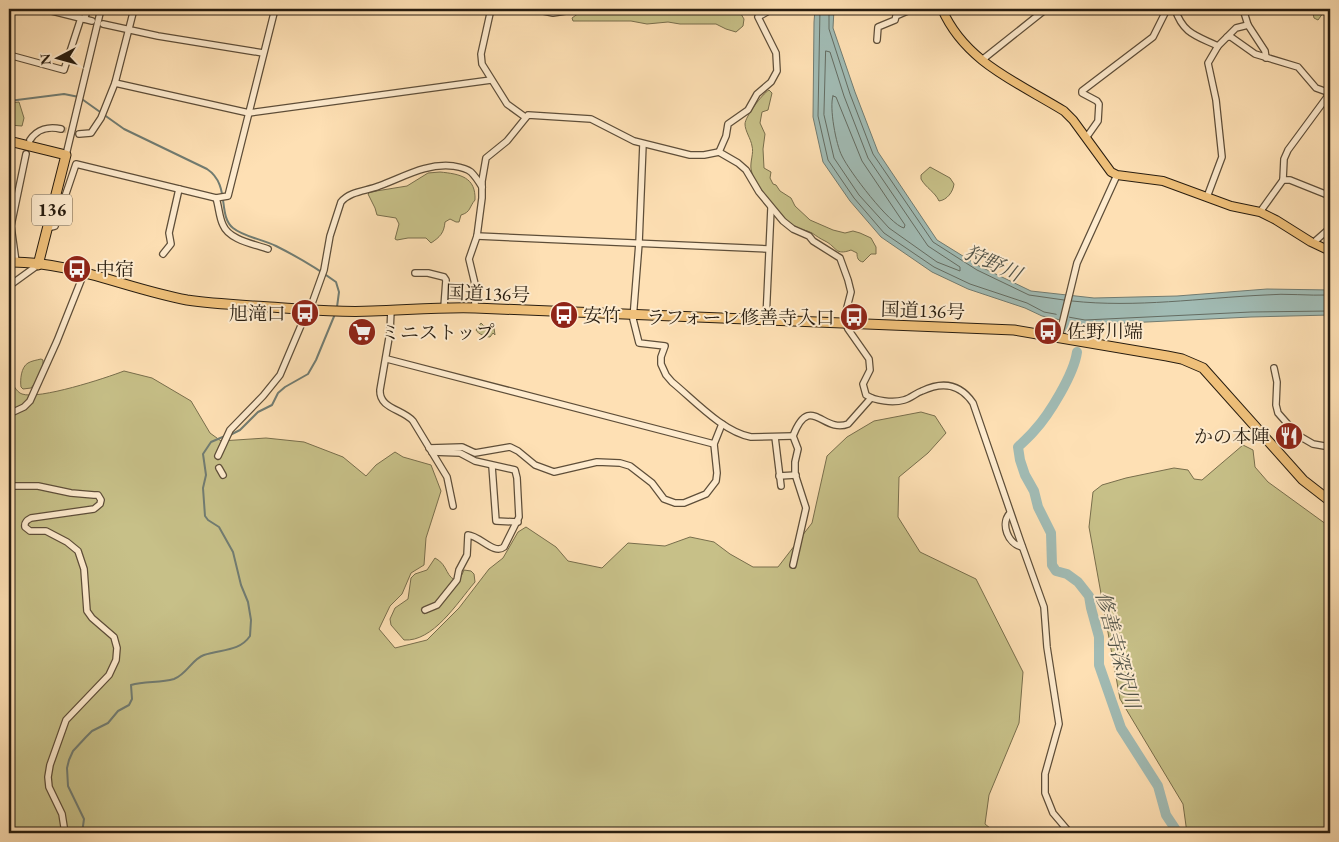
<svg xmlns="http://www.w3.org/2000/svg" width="1339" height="842" font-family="'EB Garamond','Noto Serif JP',serif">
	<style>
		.green { fill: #c7c088; stroke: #786e4c }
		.water { fill: #a1bbb4; stroke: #717c72 }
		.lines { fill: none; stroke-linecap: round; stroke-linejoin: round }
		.shore { stroke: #646c62; stroke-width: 1 }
		.stream { stroke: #717c72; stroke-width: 2 }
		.river { stroke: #a1bbb4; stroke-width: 10 }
		.minor-tunnel { stroke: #d3b993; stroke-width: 5.5; stroke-dasharray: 5.5 3; stroke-linecap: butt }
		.minor-casing { stroke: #5e4e39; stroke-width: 8 }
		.major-casing { stroke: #281d10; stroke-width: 10 }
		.highway-casing { stroke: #281d10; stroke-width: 11 }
		.minor { stroke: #feebce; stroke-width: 5.5 }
		.major { stroke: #efc07a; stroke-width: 8 }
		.highway { stroke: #efc07a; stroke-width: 9 }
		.labels { text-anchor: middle; stroke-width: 4; stroke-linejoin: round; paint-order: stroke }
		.shield { fill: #feebce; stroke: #685b49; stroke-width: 1 }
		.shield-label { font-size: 18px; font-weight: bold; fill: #281d10 }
		.poi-label { font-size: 19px; fill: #281d10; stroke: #feebce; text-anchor: start }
		.street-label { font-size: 19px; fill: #281d10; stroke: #feebce }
		.water-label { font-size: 20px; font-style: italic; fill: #525449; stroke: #feebce }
	</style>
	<rect width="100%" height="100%" fill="#fee0b4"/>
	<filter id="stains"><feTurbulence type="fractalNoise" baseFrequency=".004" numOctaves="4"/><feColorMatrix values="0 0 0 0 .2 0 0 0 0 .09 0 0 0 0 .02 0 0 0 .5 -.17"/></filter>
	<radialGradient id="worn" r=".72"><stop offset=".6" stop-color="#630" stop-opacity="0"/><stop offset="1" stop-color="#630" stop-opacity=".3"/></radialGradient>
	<g class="green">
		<path d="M605 9H738L744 19 743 26 736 32 726 29 716 24H680L668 22 647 24 631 21H573L572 18 579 13Z"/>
		<path d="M1312 9H1326L1318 20 1314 18Z"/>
		<path d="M769 90 772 93 768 110 762 112 760 123 765 134 763 149 764 168 771 172 770 178 773 184 776 185 780 191 791 198 795 206 810 220 833 230 845 233 853 231 860 233 871 238 876 247V254H871L863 262C858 261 857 258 857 253L851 250C835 256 837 247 825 241 819 238 818 237 812 233 807 230 800 230 794 226 779 217 754 186 751 169 750 161 754 153 752 146 751 139 745 131 745 124 745 117 762 94 769 90Z"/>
		<path d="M19 102 24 118 22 126 9 125V103Z"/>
		<path d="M930 167 950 178 954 184C953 192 947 200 939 201 935 192 926 188 921 179V175Z"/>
		<path d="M440 172C460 174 476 177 475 200 469 207 471 212 461 215L459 222H456L450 219 445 222C444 233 440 237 431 243L426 238H408L397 240 395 239 399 224 396 218 377 215 375 208 368 194 370 192 407 186 428 173Z"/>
		<path d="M481 323 484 326 494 328 495 335 493 333 490 337C486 337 478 334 476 330Z"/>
		<path d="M41 359 43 360C44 370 37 381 31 388L23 389 21 387C20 380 21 367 28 363 31 361 37 360 41 359Z"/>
		<path d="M124 371 152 378 191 401 210 433 221 441 266 438 304 442 343 457 366 476 376 465 395 452 403 457 431 465 441 491 426 538 424 565 411 573 402 594 390 606 379 629 395 648 427 640 459 608 489 569 503 558 518 532 526 527 556 547 568 561 602 568 628 543 665 546 690 537 714 542 730 554 753 567H778L812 523 827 456 847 437 874 421 921 412 935 416 946 433 928 453 899 477 898 517 920 552 976 579 1023 672 1019 723 989 795 985 824 996 833H9V381C14 384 16 392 22 394 39 400 106 378 124 371Z"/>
		<path d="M1243 445 1253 450 1255 467 1268 482 1330 527V833H1187L1183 804 1120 699 1089 527 1093 492 1102 485 1126 478 1174 468 1188 470 1194 479 1202 480Z"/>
		<path d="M435 558C449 565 445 579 459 581L464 570 471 571 474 574 475 582C457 603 433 642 404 640L391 625 390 619 395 608 408 599 411 578 415 574 427 570Z"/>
	</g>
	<path class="water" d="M815 9H834L833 28 855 92 878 152 937 240 979 266 1031 291 1094 298 1177 296 1267 289 1330 290V315L1251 317 1084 325 1042 316 1025 308 968 289 932 272 881 237 850 201 823 162 813 117 814 22Z"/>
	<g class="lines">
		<g class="shore">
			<path d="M820 9 818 116 828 160 854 198 884 233 934 267 970 284 1027 303 1044 312 1060 315"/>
			<path d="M829 9V29L850 94 873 154 933 242 977 270 1029 295 1064 300"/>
			<path d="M826 51 830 52 844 96 868 158 928 246 960 267V271L937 262 889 228 859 195 834 158 824 115Z"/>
			<path d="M833 96 836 97 862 161 905 225 904 228C890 225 849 171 842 156 836 145 829 107 833 96Z"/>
			<path d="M1072 301C1136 308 1201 298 1265 295 1286 293 1308 296 1330 295"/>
			<path d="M1068 317 1085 320 1251 312 1330 311"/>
		</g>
		<g class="stream">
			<path d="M9 101 64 94 79 97 124 129 207 169C231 185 217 215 233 228 244 237 262 239 276 246 296 256 318 269 336 282L339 292 337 307"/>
			<path d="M230 435 240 430 258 412 272 405 278 393 285 387 308 374 316 360 335 314"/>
			<path d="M82 833 84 819 68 786 67 768 69 760 73 751 86 737 92 731 108 723 118 711 129 705 132 699 131 685C145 681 160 683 174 679 187 674 192 659 204 655 221 649 239 652 250 636L251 620 248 602 241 585 233 552 219 527 208 520 205 516 203 488 206 475 203 454 211 442 225 436"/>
		</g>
		<g class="river">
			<path d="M1060 310 1074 339"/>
			<path d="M1077 352C1074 374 1049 415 1034 431 1029 437 1023 442 1018 447L1020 460 1025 475 1034 491 1038 507 1051 533 1052 565 1056 571 1067 574 1078 582 1089 596 1091 608 1099 637V665L1121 728 1158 786 1166 815 1178 833"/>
		</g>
		<path class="minor-tunnel" d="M61 129 79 134"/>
		<defs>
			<g id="minor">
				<path d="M44 9 92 21"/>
				<path d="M491 9 481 54 482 64 507 104 525 117"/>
				<path d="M534 9 553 13 578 9"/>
				<path d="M1175 9C1183 34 1197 36 1218 46"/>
				<path d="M1243 9 1248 25"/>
				<path d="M84 19 88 9"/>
				<path d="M103 24 158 36 263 53"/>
				<path d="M1227 37 1236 28 1248 25 1265 51 1266 58"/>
				<path d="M877 40 878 27 895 20 896 16 912 9"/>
				<path d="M9 55 64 70 81 18"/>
				<path d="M982 60 1046 9"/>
				<path d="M115 83 249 113 491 80"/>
				<path d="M79 134 91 133 101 118 115 83 134 9"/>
				<path d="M1086 138 1098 121 1099 104 1097 101 1082 93V91L1153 37 1167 9"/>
				<path d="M30 140C37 129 49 126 61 129"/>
				<path d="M643 144 639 243 633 319 639 343 665 346 661 357V364L666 375 672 382C694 400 723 432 751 437L793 436"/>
				<path d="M719 152 726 136 728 124 748 110 757 94 771 82 777 71 776 53 758 17 772 9"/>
				<path d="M66 155 101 9"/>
				<path d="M1283 180H1290L1330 196"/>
				<path d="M1207 197 1222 157 1216 100 1208 63 1218 46 1227 37H1231L1255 54 1298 67 1316 88 1330 93"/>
				<path d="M216 198C219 207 219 217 223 225 229 240 254 244 268 249"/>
				<path d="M1260 212 1283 180 1284 159 1288 150 1330 93"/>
				<path d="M47 228 55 226 76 164 216 198 228 196 275 9"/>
				<path d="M477 236 768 249"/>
				<path d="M1313 243 1330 228"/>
				<path d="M163 254 171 244 169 233 179 189"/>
				<path d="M16 262 11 226 26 154"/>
				<path d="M415 273H428L444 277 446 280 444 307"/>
				<path d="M9 286 38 265"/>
				<path d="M475 308V284L469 259 477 236 482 198V181L486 158 507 141 528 115 591 119 634 141 690 155H704L719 152 738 163 746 170 759 192 783 221 793 229 809 236 813 241 840 258 848 280 851 292 844 319 848 329 869 359 870 370 863 384 866 395C875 401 893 403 904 400 911 398 916 393 922 391 943 381 960 384 973 403L1020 540 1044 607 1047 647 1059 724 1045 774V793L1053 813 1070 833"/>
				<path d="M310 309 324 270 330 236 341 202C350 191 367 191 379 186 404 177 426 163 453 166 459 167 466 168 471 172 475 176 479 182 482 187"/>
				<path d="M391 310 390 332 380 390C379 409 403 409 413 421L447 477 453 506"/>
				<path d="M766 320 771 208"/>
				<path d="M1059 337 1077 263 1117 175"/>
				<path d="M387 359 714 444"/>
				<path d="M1274 368 1277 382 1276 405 1278 413 1293 430 1301 437 1313 444 1330 447"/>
				<path d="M9 414 24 407 30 401 57 341 84 273"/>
				<path d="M775 437 781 486"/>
				<path d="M429 448 462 447 475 453 510 447 518 451 535 465 554 472 597 462 620 463 630 466 652 483 664 499 675 503H684L706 494 716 481 717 473 714 444 722 424"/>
				<path d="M218 456 230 430 263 396 280 375 308 309"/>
				<path d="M492 466 496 521 518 522"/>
				<path d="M219 468 223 475"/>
				<path d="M779 476 796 475"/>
				<path d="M9 486H38L71 493 94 495H98L101 500 100 504 94 509 31 518C27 520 24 522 25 527L30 531H46L67 542 78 551 84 569 87 611 92 618 114 637 117 648 116 660 109 675 66 720 50 765 48 777 49 787 62 814 65 833"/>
				<path d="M1010 513C1000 524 1008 544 1022 547"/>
				<path d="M793 565 806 508 795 474V462L798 449 793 436C810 392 823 434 848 424L871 398"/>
				<path d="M425 610 437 605 457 580 459 570 467 555 468 535C480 536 494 555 504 547L519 517 517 478 515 470 475 461 460 453 432 452"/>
			</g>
			<path id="major" d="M942 9C965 62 1017 82 1064 111L1073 120 1111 172 1117 175 1163 181 1231 206 1260 212 1276 220 1311 242 1330 251"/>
			<g id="highway">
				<path d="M9 141 66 155 38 265"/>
				<path d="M9 262C70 261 127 289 187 300 214 304 242 305 270 307 304 309 338 313 372 311 407 310 440 307 475 308L1014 330 1167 356 1182 359 1203 368 1303 480 1330 501"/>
			</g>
		</defs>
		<use href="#minor" class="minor-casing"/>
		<use href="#major" class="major-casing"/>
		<use href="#highway" class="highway-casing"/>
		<use href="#minor" class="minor"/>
		<use href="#major" class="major"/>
		<use href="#highway" class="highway"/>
	</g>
	<defs>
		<symbol id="bus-disc" viewBox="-11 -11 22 22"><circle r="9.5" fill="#8f2418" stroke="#feebce"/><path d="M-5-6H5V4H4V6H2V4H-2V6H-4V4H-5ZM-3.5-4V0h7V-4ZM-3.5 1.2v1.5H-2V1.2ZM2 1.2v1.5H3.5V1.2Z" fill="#fff"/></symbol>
		<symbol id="supermarket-disc" viewBox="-11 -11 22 22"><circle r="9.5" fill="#8f2418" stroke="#feebce"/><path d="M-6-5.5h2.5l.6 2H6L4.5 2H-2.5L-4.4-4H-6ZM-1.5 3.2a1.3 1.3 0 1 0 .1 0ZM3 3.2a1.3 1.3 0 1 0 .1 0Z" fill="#fff"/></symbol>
		<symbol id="restaurant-disc" viewBox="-11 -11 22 22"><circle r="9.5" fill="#8f2418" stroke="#feebce"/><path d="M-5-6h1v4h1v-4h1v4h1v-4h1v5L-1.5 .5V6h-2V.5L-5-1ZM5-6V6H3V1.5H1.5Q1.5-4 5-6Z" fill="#fff"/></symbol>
	</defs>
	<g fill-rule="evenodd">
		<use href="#bus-disc" x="61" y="253" width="32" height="32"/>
		<use href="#bus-disc" x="289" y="297" width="32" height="32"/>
		<use href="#bus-disc" x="548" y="299" width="32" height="32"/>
		<use href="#bus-disc" x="838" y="301" width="32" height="32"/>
		<use href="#bus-disc" x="1032" y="315" width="32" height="32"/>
		<use href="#supermarket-disc" x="346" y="316" width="32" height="32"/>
		<use href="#restaurant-disc" x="1273" y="420" width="32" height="32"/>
	</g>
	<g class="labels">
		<rect class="shield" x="32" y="194.5" width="40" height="31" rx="4"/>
		<g class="shield-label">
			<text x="52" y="216">136</text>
		</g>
		<g class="poi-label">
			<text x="96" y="276">中宿</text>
			<text x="286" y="320" text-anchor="end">旭滝口</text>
			<text x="583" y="322">安竹</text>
			<text x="835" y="324" text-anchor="end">ラフォーレ修善寺入口</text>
			<text x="1067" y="338">佐野川端</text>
			<text x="381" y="339">ミニストップ</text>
			<text x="1270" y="443" text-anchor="end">かの本陣</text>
		</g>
		<g class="street-label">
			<text transform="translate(488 293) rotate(2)" y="7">国道136号</text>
			<text transform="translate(923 310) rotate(2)" y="7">国道136号</text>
		</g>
		<g class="water-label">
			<text transform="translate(993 263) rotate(24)" y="7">狩野川</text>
			<text transform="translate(1118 650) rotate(75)" y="7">修善寺深沢川</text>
		</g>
	</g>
	<rect width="1339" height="842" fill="none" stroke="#fee0b4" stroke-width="30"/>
	<rect x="10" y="10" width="1319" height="822" fill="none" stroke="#281d10" stroke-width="2.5"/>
	<rect x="15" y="15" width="1309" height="812" fill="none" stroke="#281d10"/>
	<g transform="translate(58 58) rotate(264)" stroke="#feebce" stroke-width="4" paint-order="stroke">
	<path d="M0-4L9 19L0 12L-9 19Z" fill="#281d10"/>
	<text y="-8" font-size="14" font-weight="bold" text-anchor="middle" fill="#281d10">N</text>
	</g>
	<rect width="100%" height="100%" filter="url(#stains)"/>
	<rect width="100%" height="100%" fill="url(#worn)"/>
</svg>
